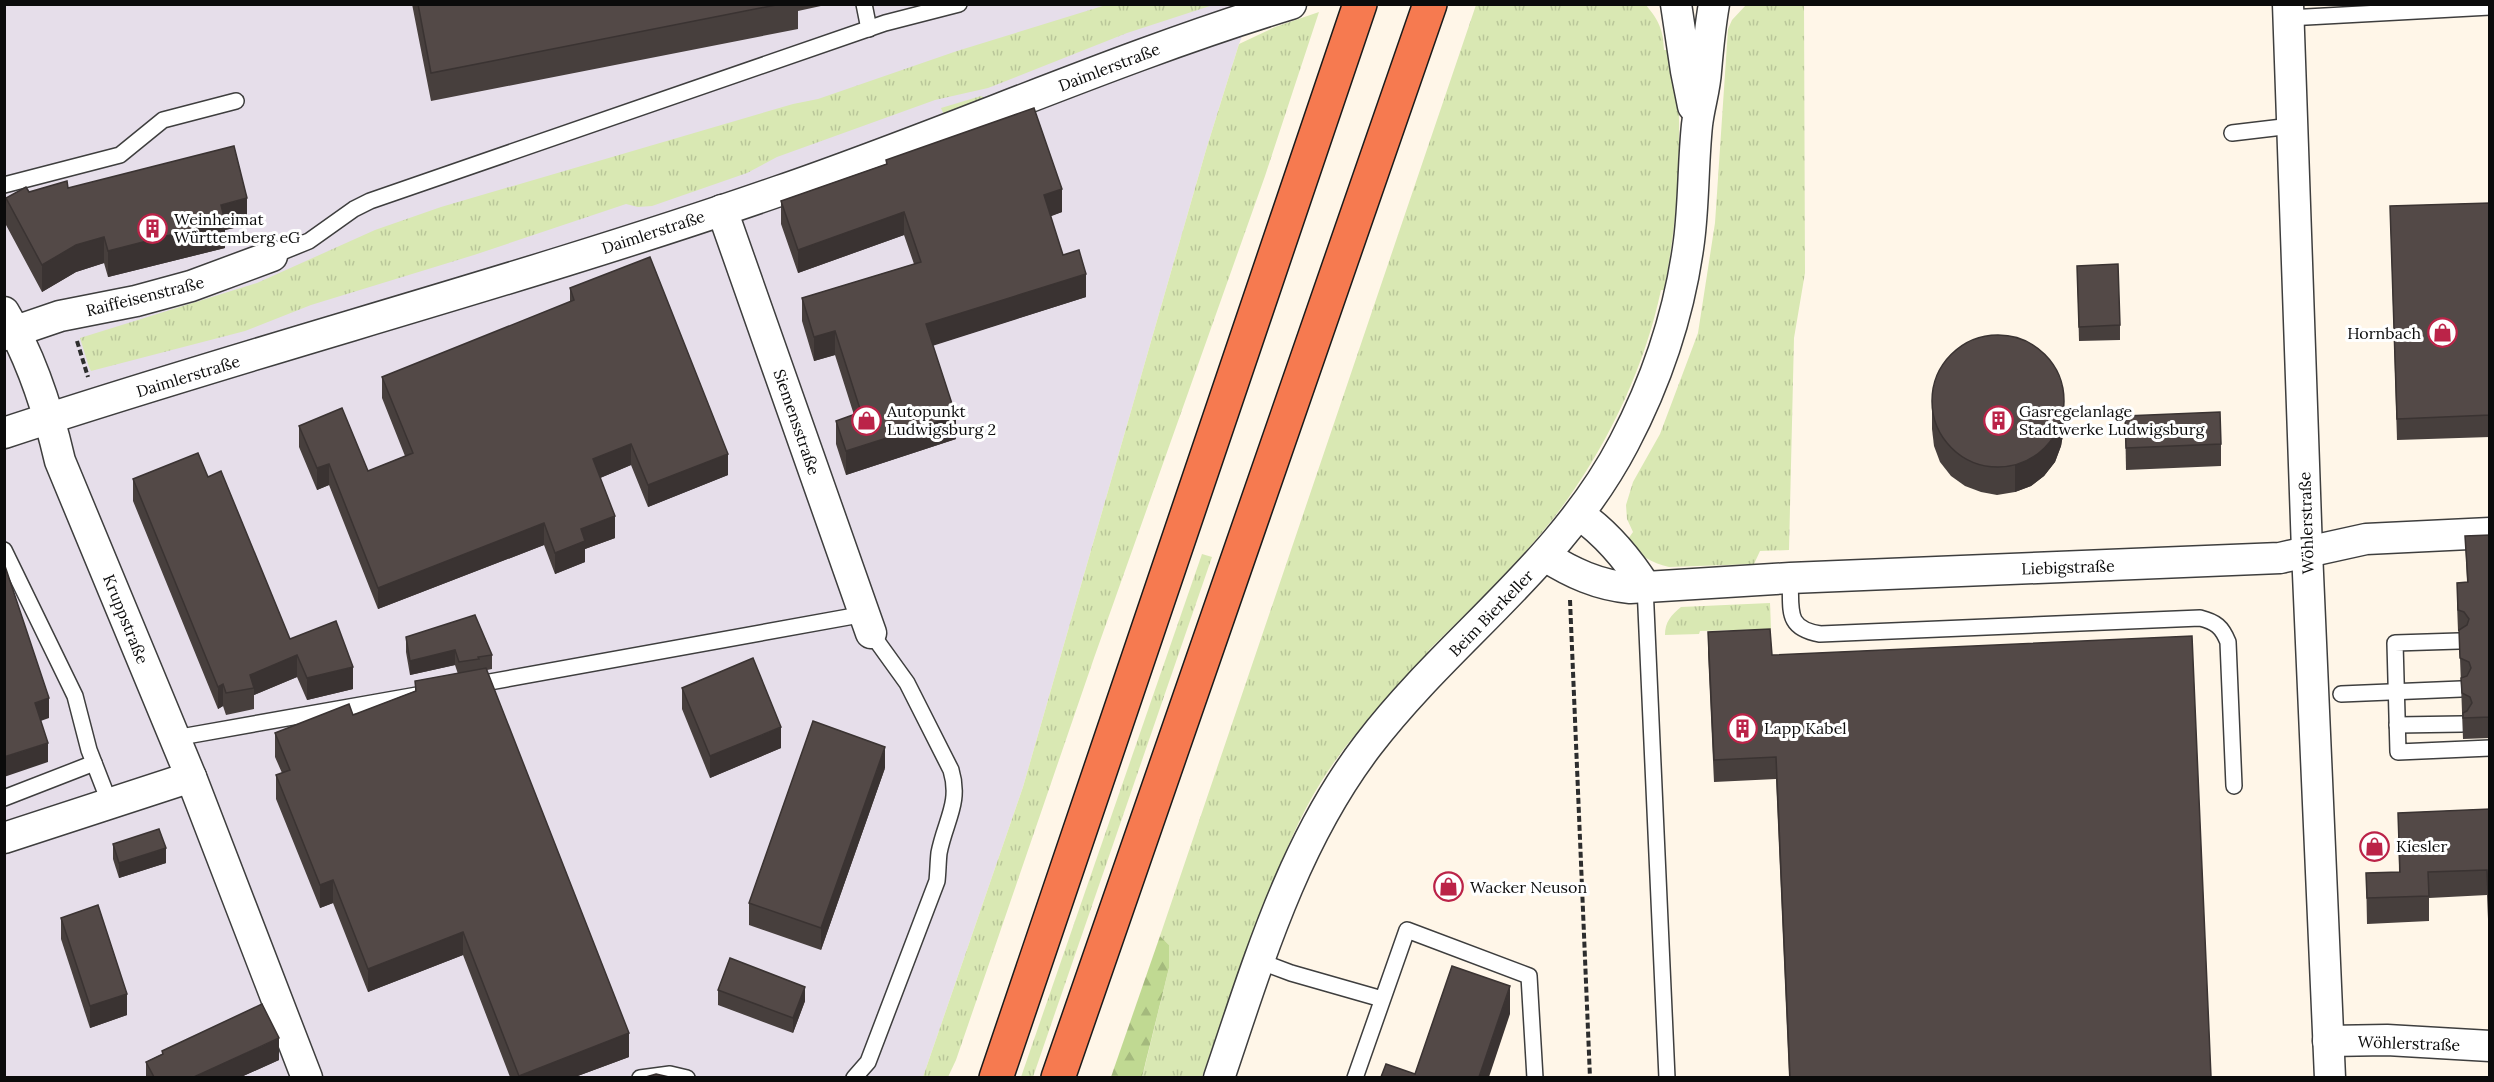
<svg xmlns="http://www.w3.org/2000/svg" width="2494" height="1082" font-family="Lora,serif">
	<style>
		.industrial { fill: #e6deea }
		.grass { fill: url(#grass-tufts) }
		.forest { fill: url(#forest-firs) }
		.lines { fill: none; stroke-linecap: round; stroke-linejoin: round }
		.lane-casing { stroke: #3e3e3e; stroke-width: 18 }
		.street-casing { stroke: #3e3e3e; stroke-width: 33 }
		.highway-casing { stroke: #1c1c1c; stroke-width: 36 }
		.path { stroke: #2d2d2d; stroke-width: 4; stroke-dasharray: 6 3; stroke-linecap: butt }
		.lane { stroke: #fff; stroke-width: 15 }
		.street { stroke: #fff; stroke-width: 30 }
		.highway { stroke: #f67a50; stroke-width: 33 }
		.wall { fill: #473f3d }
		.shaded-wall { fill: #3a3332 }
		.building { fill: #534947; stroke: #3a3332; stroke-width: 1.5 }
		.labels { text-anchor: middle; stroke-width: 6; stroke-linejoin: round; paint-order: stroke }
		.street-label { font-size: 16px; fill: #0b0b0b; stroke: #fff }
		.poi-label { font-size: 16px; fill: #0b0b0b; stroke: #fff; text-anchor: start }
	</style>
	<defs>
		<pattern id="grass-tufts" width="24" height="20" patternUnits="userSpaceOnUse" patternTransform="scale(1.5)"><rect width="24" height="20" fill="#d9e8b3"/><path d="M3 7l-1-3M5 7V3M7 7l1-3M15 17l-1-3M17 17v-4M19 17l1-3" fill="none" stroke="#b9c699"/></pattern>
		<pattern id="forest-firs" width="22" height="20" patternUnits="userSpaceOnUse" patternTransform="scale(1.5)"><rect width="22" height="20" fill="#c0d992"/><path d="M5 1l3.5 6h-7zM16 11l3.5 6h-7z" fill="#a4b97d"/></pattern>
	</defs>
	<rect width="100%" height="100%" fill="#fff6e8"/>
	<path class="industrial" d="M5 5H1255L1239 44 1206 150 1023 787 923 1077 5 1078Z"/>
	<g class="grass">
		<path d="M1106 5H1213L1127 33 988 88 935 100 777 157 747 173 652 206 638 207 626 204 474 255 311 305 245 331 91 371 89 367 80 338 257 283 375 230 441 207 793 104 818 99 957 51Z"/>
		<path d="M1476 5H1646C1659 21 1663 29 1664 50H1676C1682 131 1680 210 1664 290H1661C1645 365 1611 438 1567 500 1527 556 1476 603 1428 651L1431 654C1391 693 1350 735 1321 782 1299 817 1284 855 1269 893 1244 954 1224 1016 1202 1077L1142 1078 1169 968V945L1160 936Z"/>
		<path d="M1746 5H1804L1805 273 1794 338 1789 550 1760 551 1754 564 1669 567C1651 563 1640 555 1626 542L1633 532 1627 519 1626 505 1633 482 1660 434 1698 333 1715 223 1728 29 1732 20Z"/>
		<path d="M1319 12 1265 176 1094 658 956 1060 948 1077H923L1023 787 1206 150 1239 44 1275 27Z"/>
		<path d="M981 96 985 98 982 101 945 117 941 108Z"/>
		<path d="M1202 554 1212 557 1033 1077H1021Z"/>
		<path d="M1770 603 1771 629 1700 631 1699 634 1665 635C1665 622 1671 615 1681 607Z"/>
	</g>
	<path class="forest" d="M1160 936 1169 945V968L1142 1077H1111Z"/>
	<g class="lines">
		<defs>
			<g id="lane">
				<path d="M864 4 869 29"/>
				<path d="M2288 18 2490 7"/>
				<path d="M2232 133 2291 126"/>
				<path d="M4 185 120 155 163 120 236 101"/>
				<path d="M272 256 309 241 354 209 370 201 885 23 959 4"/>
				<path d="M4 550 75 696 89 750 110 804"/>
				<path d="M1790 578C1792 609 1784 628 1820 634L2200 618C2216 622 2222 627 2228 642L2234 786"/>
				<path d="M1645 586 1667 1078"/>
				<path d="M2459 641 2395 643 2398 752 2490 748"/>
				<path d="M473 685 865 614"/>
				<path d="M2341 694 2461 689"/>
				<path d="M2397 725 2462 724"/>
				<path d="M175 738 417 695"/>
				<path d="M4 798 94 763"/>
				<path d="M1259 961 1291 973 1382 999"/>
				<path d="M640 1078 670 1074 687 1078"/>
				<path d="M854 1078 868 1062 937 881C938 872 938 862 939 853 945 821 961 803 951 770L907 683 871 633"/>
				<path d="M1355 1078 1407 930 1529 976 1535 1078"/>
			</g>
			<g id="street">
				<path d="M1676 4 1686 71 1693 106"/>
				<path d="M2288 4 2307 551 2330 1078"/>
				<path d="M722 210 871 633"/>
				<path d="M4 312C32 358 48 409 60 461L191 777 307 1078"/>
				<path d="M4 335 60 316 136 301 191 286 272 256"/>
				<path d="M4 433C261 348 523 280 779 191 951 132 1117 57 1291 4"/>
				<path d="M1580 515C1607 534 1627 558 1645 586"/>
				<path d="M1545 556C1572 573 1598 585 1630 588L1790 578 2280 558 2366 539 2490 533"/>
				<path d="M4 838 191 777"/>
				<path d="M2328 1041 2387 1040 2490 1046"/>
				<path d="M1219 1078C1258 963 1293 843 1368 745 1449 639 1561 564 1624 443 1657 380 1680 311 1689 241 1694 202 1693 164 1697 125 1699 107 1705 89 1706 71 1708 48 1710 27 1714 4"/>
			</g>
			<g id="highway">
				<path d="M996 1078 1360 4"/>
				<path d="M1058 1078 1430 4"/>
			</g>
		</defs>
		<use href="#lane" class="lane-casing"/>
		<use href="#street" class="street-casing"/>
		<use href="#highway" class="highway-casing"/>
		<g class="path">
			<path d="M77 341 88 377"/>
			<path d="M1570 600 1590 1078"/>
		</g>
		<use href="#lane" class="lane"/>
		<use href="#street" class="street"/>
		<use href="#highway" class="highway"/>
	</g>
	<g class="wall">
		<path d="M412 4H830L798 11V29L431 101Z"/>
		<path d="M886 160 1062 212 1050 216 1063 255 1086 297 933 345 956 439 846 475 836 444V421L854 415 835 355 814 361 802 321V298L914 264 904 235 798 273 781 224V201L886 164Z"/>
		<path d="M68 188 247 225 225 230V248L108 277 104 263 76 272 42 292 6 225V198L29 192Z"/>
		<path d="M2490 203V437L2397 440 2390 206Z"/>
		<path d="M2077 266 2120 325V340L2079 341Z"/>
		<path d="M570 288 728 475 648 507 631 465 600 478 615 538 585 549V562L555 574 544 545 378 609 329 485 317 490 299 447V426L368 471 405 456 382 398V377L570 302Z"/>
		<path d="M1932 401 2064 429 2061 446 2055 462 2044 476 2031 486 2015 492 1997 495 1981 492 1965 486 1951 476 1940 462 1934 446 1932 429Z"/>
		<path d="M2125 416 2221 444V466L2126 470Z"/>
		<path d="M208 477 290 639 353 689 307 700 297 677 254 695V709L226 715 223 706 218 709 133 501V479Z"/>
		<path d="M2490 535V738L2463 739 2459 631H2458L2457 604V583L2467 582 2465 536Z"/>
		<path d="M1708 632 1772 655 2211 1077H1789L1776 779 1714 782 1708 653Z"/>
		<path d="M406 637 492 655V669L487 670 629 1057 575 1077H510L463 955 368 992 333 903 320 908 276 799V775L282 773 275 757V733L353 715 415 691V681L458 674 455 665 410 675 406 652Z"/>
		<path d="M682 688 781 748 710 778 682 709Z"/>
		<path d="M885 768 821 950 749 925V903Z"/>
		<path d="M2490 809V919H2488L2487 895 2429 898V921L2367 924 2366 873 2399 872 2398 813Z"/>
		<path d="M113 844 166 863 119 878 113 859Z"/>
		<path d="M61 918 127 1015 90 1028 61 939Z"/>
		<path d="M718 990 805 1001 793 1033 718 1005Z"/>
		<path d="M162 1051 279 1060 241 1077H146V1062L162 1054Z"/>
	</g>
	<g class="shaded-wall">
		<path d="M1062 189V212L1044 219V195Z"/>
		<path d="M247 198V225L225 230V248L108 277V251L221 205Z"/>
		<path d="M904 212V235L798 273V250Z"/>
		<path d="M104 237V263L76 272 42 292V265L76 245Z"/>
		<path d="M1086 274V297L926 348V324Z"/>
		<path d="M835 331V355L814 361V337Z"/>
		<path d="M2064 401V429L2061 446 2055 462 2044 476 2031 486 2015 492V464Z"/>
		<path d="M956 416V439L846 475V451Z"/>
		<path d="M631 444V465L593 481V459Z"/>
		<path d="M728 454V475L648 507V485Z"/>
		<path d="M329 464V485L317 490V468Z"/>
		<path d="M615 516V538L585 549V562L555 574V553L581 529Z"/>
		<path d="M544 523V545L378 609V588Z"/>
		<path d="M455 650V665L410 675V661Z"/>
		<path d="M297 655V677L254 695V688L250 675Z"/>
		<path d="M353 667V689L307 700V678Z"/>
		<path d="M223 684V706L218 709V687Z"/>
		<path d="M49 698V718L35 723V703Z"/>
		<path d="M781 727V748L710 778V756Z"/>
		<path d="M48 743V762L4 777V757Z"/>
		<path d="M885 747V768L821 950V928Z"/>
		<path d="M166 848V863L119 878V863Z"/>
		<path d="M333 880V903L320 908V885Z"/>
		<path d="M463 932V955L368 992V969Z"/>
		<path d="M1510 986V1014L1489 1077H1479Z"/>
		<path d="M805 987V1001L793 1033V1018Z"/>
		<path d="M127 994V1015L90 1028V1006Z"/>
		<path d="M629 1033V1057L575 1077H519V1076Z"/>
		<path d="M279 1038V1060L241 1077H194Z"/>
	</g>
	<g class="building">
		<path d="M418 4H781L431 73Z"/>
		<path d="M1034 108 1062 189 1044 195 1063 255 1079 250 1086 274 926 324 956 416 846 451 836 421 861 412 835 331 814 337 802 298 921 262 904 212 798 250 781 201 887 164 886 160Z"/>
		<path d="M234 146 247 198 221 205 225 221 108 251 104 237 76 245 42 265 6 198 26 187 29 192 67 181 68 188Z"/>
		<path d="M2490 203V415L2397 419 2390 206Z"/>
		<path d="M650 257 728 454 648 485 631 444 593 459 615 516 581 529 585 541 555 553 544 523 378 588 329 464 317 468 299 426 342 408 368 471 413 453 382 377 574 300 570 288Z"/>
		<path d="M2118 264 2120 325 2079 327 2077 266Z"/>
		<circle cx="1998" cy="401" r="66"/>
		<path d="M2220 412 2221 444 2126 448 2125 416Z"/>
		<path d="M198 453 208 477 221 471 290 639 336 621 353 667 307 678 297 655 250 675 254 688 226 693 223 684 218 687 133 479Z"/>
		<path d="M2490 535V717L2463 718V713L2467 711 2472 703 2470 697 2462 693 2461 678 2467 676 2471 668 2469 662 2460 658 2459 630 2467 625 2469 619 2464 612 2458 610 2457 583 2468 582 2465 536Z"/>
		<path d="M4 563 49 698 35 703 48 743 4 757Z"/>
		<path d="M475 615 492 655 478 657 479 659 459 662 455 650 410 661 406 637Z"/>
		<path d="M1770 629 1772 655 2192 636 2211 1077H1790L1776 757 1714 760 1708 632Z"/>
		<path d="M753 658 781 727 710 756 682 688Z"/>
		<path d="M486 668 629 1033 519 1076 463 932 368 969 333 880 320 885 276 775 290 770 275 733 349 704 353 715 416 691 415 681Z"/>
		<path d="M813 721 885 747 821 928 749 903Z"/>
		<path d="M2490 809V893H2488L2487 870 2428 872 2429 896 2367 898 2366 873 2400 872 2398 813Z"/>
		<path d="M159 829 166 848 119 863 113 844Z"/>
		<path d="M98 905 127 994 90 1006 61 918Z"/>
		<path d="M730 958 805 987 793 1018 718 990Z"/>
		<path d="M1452 966 1510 986 1479 1077H1381L1386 1064 1415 1074Z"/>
		<path d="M262 1004 279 1038 194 1077H154L146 1062 163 1054 162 1051Z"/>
		<path d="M656 1074 669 1077H646Z"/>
	</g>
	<defs>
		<symbol id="building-ring" viewBox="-11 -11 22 22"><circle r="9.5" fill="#fff" stroke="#bb2348" stroke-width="1.5"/><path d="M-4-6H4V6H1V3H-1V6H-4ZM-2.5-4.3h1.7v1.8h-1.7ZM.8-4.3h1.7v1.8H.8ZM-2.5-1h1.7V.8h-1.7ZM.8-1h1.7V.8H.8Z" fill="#bb2348"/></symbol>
		<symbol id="shop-ring" viewBox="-11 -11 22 22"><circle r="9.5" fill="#fff" stroke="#bb2348" stroke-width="1.5"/><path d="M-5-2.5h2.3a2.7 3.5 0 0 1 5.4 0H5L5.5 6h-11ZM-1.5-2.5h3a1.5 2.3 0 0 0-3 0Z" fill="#bb2348"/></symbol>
	</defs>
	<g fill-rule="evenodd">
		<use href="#building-ring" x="136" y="212" width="33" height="33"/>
		<use href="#shop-ring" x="2426" y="316" width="33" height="33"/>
		<use href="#shop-ring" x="850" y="404" width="33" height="33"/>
		<use href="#building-ring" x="1982" y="404" width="33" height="33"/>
		<use href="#building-ring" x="1726" y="712" width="33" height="33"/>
		<use href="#shop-ring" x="2358" y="830" width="33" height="33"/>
		<use href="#shop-ring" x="1432" y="870" width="33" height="33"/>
	</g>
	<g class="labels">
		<g class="street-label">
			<text transform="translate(1109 67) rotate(-21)" y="6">Daimlerstraße</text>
			<text transform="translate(653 232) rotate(-18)" y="6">Daimlerstraße</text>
			<text transform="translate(145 296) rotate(-14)" y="6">Raiffeisenstraße</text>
			<text transform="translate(188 376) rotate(-17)" y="6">Daimlerstraße</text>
			<text transform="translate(797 422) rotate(71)" y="6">Siemensstraße</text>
			<text transform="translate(2306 523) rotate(-92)" y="6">Wöhlerstraße</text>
			<text transform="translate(2068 567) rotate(-2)" y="6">Liebigstraße</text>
			<text transform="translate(1491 613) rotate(-46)" y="6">Beim Bierkeller</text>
			<text transform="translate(126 619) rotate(68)" y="6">Kruppstraße</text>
			<text transform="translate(2409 1043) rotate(2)" y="6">Wöhlerstraße</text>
		</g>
		<g class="poi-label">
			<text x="174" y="225">Weinheimat<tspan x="174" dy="18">Württemberg eG</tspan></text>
			<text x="2421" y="339" text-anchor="end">Hornbach</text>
			<text x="887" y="417">Autopunkt<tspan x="887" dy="18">Ludwigsburg 2</tspan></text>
			<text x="2019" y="417">Gasregelanlage<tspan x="2019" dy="18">Stadtwerke Ludwigsburg</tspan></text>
			<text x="1764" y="734">Lapp Kabel</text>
			<text x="2396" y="852">Kiesler</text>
			<text x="1470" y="893">Wacker Neuson</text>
		</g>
	</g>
	<rect width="2494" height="1082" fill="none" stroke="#0b0b0b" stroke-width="12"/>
</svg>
